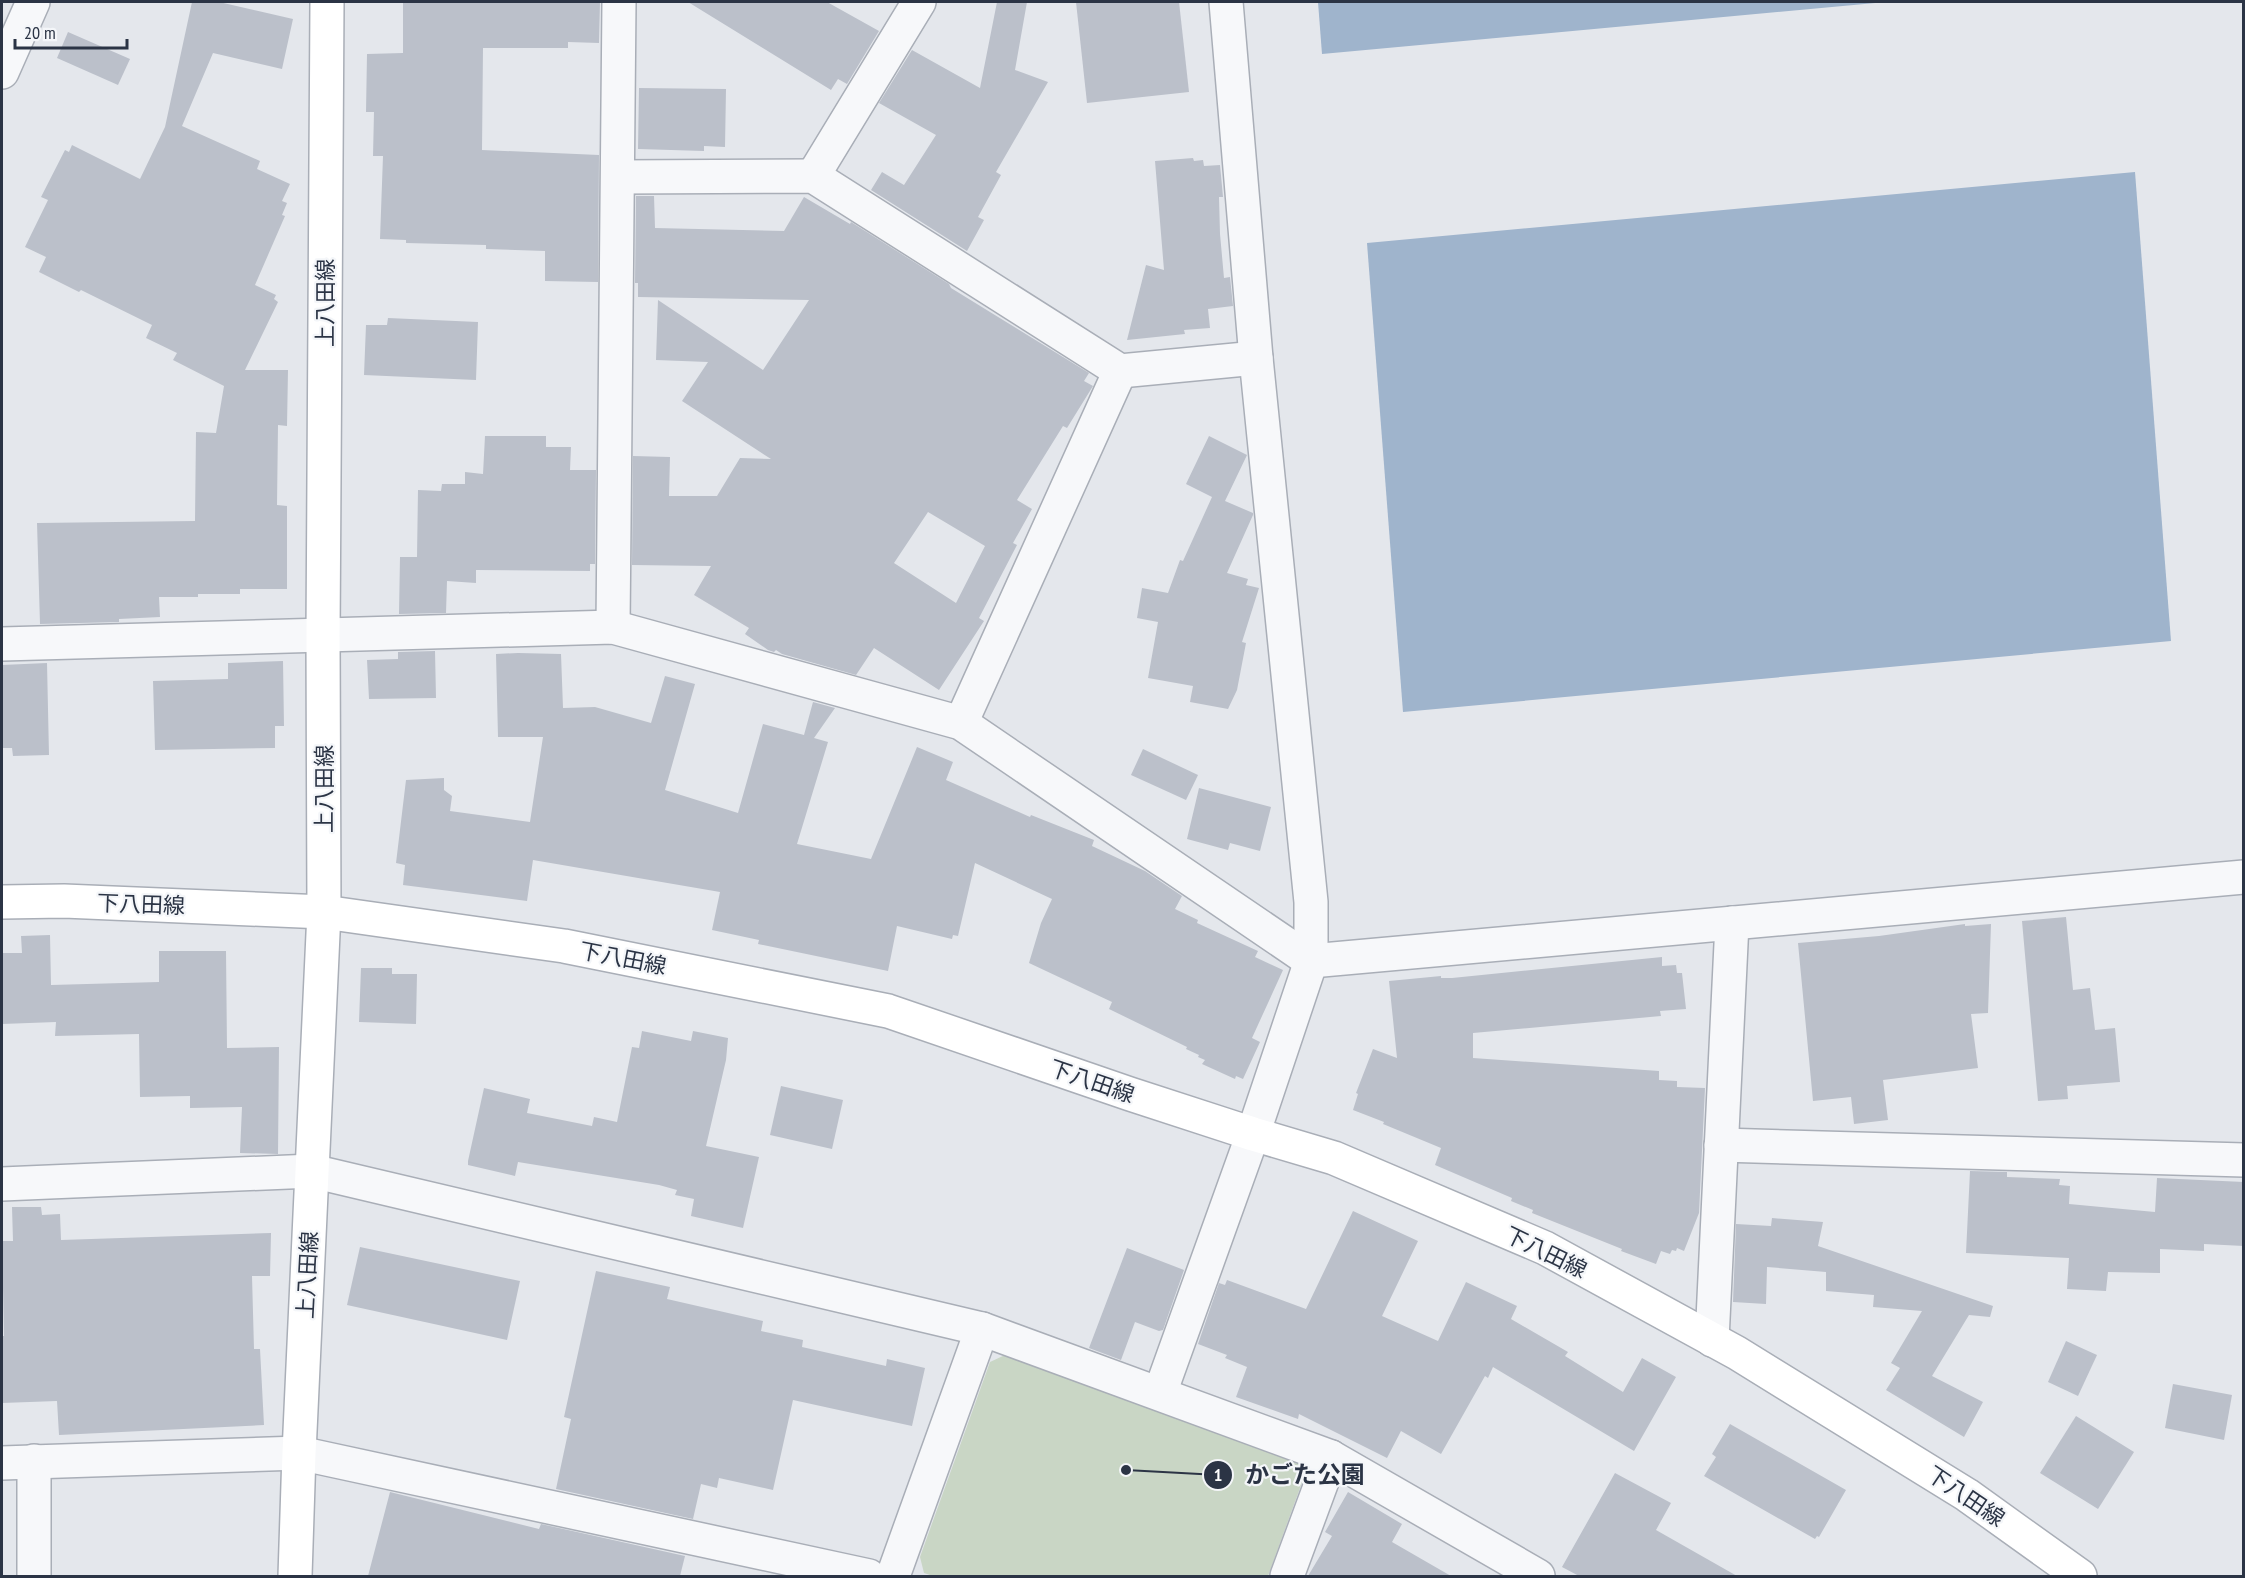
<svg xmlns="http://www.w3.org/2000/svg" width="2245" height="1578" font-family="'PT Sans Narrow','Noto Sans JP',sans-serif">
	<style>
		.green { fill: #c9d6c5 }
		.water { fill: #9fb4cc }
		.building { fill: #bbc0ca; fill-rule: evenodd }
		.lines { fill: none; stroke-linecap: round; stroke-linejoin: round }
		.street-casing { stroke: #a9aeb7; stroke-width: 36 }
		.secondary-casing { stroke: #a9aeb7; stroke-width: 36 }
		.street { stroke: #f7f8fa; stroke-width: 33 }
		.secondary { stroke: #fff; stroke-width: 33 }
		.labels { text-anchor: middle; stroke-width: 4.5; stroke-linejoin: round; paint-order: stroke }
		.street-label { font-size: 22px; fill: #2b3445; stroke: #f4f6f9 }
		.leader { fill: none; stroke: #2b3445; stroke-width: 2 }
		.callout-dot { fill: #2b3445; stroke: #f4f6f9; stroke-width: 2 }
		.mark-label { font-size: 18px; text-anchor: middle; font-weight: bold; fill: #fff }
		.callout-label { font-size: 24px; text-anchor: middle; font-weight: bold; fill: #2b3445; stroke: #f4f6f9; stroke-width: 4.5; stroke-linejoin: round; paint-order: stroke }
	</style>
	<rect width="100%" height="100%" fill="#e4e7ec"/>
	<path class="green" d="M1005 1355 1299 1462 1304 1477 1268 1576H933L924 1573 920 1557 990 1362Z"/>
	<g class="water">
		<path d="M1318 2H1886L1322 54Z"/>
		<path d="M2135 172 2171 641 1403 712 1367 243Z"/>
	</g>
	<g class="building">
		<path d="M192 2H219L293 19 282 69 213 53 182 126 260 161 257 169 290 184 282 201 287 203 282 215 285 216 255 285 276 295 274 299 278 302 245 370H288L287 426 278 425 277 505 287 506V589H240V594H198V597H159L160 617 119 619V622L40 624 37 523 195 521 196 432 216 433 224 386 173 360 177 353 146 338 152 325 81 290 79 292 39 272 46 257 25 247 48 200 41 197 65 150 69 152 72 145 140 179 165 127Z"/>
		<path d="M403 2H600L599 43 568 42V48H483L482 150 599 155 598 282 545 281V251L486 249V245L406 243V240L380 239 383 156H373L374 112H366L367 54 403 53Z"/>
		<path d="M688 2H827L879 31 847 84 838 79 831 90Z"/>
		<path d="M997 2H1027L1015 70 1048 82 996 172 1001 175 978 217 984 220 967 251 871 190 882 172 904 185 936 135 879 103 912 50 980 88Z"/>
		<path d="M1076 2H1179L1189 92 1087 103Z"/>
		<path d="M68 32 130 59 118 85 57 58Z"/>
		<path d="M639 88 726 89 725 147 704 146V151L638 149Z"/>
		<path d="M1193 158 1194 161 1203 160 1204 166 1220 165 1223 197H1219L1220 234 1224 278 1230 277 1233 306 1208 309 1210 328 1184 330 1185 334 1127 340 1146 265 1164 270 1155 161Z"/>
		<path d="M636 196H654L655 228 784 231 804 197 850 224 851 222 949 284 951 288 1089 373 1084 381 1093 386 1067 428 1063 426 1017 500 1032 509 1013 543 1017 545 979 618 984 621 939 690 874 648 856 675 782 654 776 650 774 652 768 650 745 634 749 628 694 595 711 566 632 565 633 456 670 457 669 496H717L740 458 771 459 682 401 708 362 656 360 658 300 763 370 809 300 638 297V283H635ZM928 512 985 546 956 603 894 563Z"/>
		<path d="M388 318 478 322 476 380 364 375 366 325H387Z"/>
		<path d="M485 436H546V447H571L570 470H596L595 564H590V571L476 570V583L447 581 446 613 399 614 400 557H417L418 490 441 491 442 484H465V472L483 474Z"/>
		<path d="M1209 436 1247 455 1225 501 1253 513V515L1227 573 1248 579 1246 585 1259 588 1242 642 1246 643 1237 690 1228 709 1190 702 1193 686 1148 678 1158 622 1137 618 1142 588 1168 593 1180 560 1183 561 1212 497 1186 484Z"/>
		<path d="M435 651 436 698 369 699 367 660 398 659V652Z"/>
		<path d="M518 653 561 654 563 708 595 707 651 723 665 676 695 684 665 790 738 813 763 724 804 735 813 702 835 708 814 738 828 742 797 844 871 859 917 747 953 762 946 780 1030 817 1031 815 1094 840 1092 846 1145 871 1182 896 1175 909 1198 920 1197 923 1258 951 1255 957 1283 970 1252 1038 1260 1042 1243 1079 1236 1076 1235 1079 1202 1064 1205 1060 1198 1057 1199 1055 1186 1049 1187 1047 1109 1009 1112 1002 1029 963 1041 923 1052 899 975 863 958 936 953 935 952 939 897 926 888 971 758 944 759 940 712 930 720 892 533 860 527 901 403 885 405 865 396 863 406 780 444 778V790L452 796 450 811 530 822 543 737H498L496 654Z"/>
		<path d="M283 661 284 726H275V748L155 750 153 681 228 679V663Z"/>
		<path d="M47 663 49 755 13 756 12 748H2V665Z"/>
		<path d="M1143 749 1198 775 1186 800 1131 775Z"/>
		<path d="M1199 788 1271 807 1260 851 1230 843 1228 850 1187 839Z"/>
		<path d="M2066 917 2073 990 2090 988 2095 1030 2115 1028 2120 1082 2067 1086 2068 1099 2038 1101 2022 921Z"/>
		<path d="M1965 924V926L1991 924 1988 1013 1971 1014 1978 1068 1883 1080 1888 1120 1854 1124 1851 1097 1813 1101 1798 943 1879 936Z"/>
		<path d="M50 935 51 985 159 982V951H226L227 1048 279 1047 278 1154 240 1153 242 1107 190 1108V1096L140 1097 139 1034 55 1036 56 1022 2 1024V953H22L21 936Z"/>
		<path d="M1662 957V966L1676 965 1677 973H1682L1686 1009 1660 1011 1661 1016 1473 1033V1058L1659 1071V1080L1677 1081V1087L1705 1088 1699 1213 1684 1251 1677 1248 1676 1251 1672 1250 1670 1254 1661 1251 1656 1264 1621 1251 1622 1249 1532 1213 1533 1210 1511 1201 1512 1198 1435 1165 1441 1148 1383 1124 1384 1122 1353 1110 1358 1094 1356 1093 1373 1049 1397 1058 1389 981 1441 976V978H1452Z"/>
		<path d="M361 968H392V974H417L416 1024 359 1022Z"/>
		<path d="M642 1031 691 1041 693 1031 728 1038 726 1060 706 1146 759 1157 743 1228 691 1216 694 1199 675 1195 677 1190 659 1185 518 1162 515 1176 468 1165V1161L484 1088 530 1099 527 1113 592 1126 594 1117 617 1122 632 1047 639 1048Z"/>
		<path d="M781 1086 843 1100 832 1149 770 1135Z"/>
		<path d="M1970 1171 2007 1172V1177L2060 1179 2059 1185 2070 1186 2069 1204 2155 1212 2157 1178 2244 1182V1246L2204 1244V1251L2160 1249V1273L2108 1272 2106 1291 2067 1289 2069 1258 1966 1253Z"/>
		<path d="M12 1207H41L42 1215 60 1214 61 1240 271 1233 270 1276H252L254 1349H260L264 1425 59 1435 57 1401 2 1403V1336H4L2 1241H13Z"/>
		<path d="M1353 1211 1418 1241 1382 1316 1438 1341 1466 1282 1517 1306 1511 1319 1568 1352 1565 1356 1623 1392 1642 1358 1676 1377 1634 1451 1493 1367 1488 1378 1485 1376 1441 1454 1401 1431 1387 1458 1299 1414 1298 1419 1236 1397 1247 1367 1225 1358 1227 1355 1198 1344 1219 1283 1225 1285 1227 1280 1306 1309Z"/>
		<path d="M1772 1218 1823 1222 1818 1246 1993 1306 1990 1317 1969 1315 1932 1376 1983 1402 1964 1437 1886 1390 1900 1368 1891 1363 1922 1311 1873 1307 1874 1295 1826 1291V1272L1767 1267 1766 1304 1733 1302 1736 1224 1771 1226Z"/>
		<path d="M360 1247 520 1281 507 1340 347 1305Z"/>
		<path d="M1127 1248 1184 1270 1163 1330 1159 1331 1135 1322 1121 1360 1089 1348Z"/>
		<path d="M596 1271 670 1287 667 1299 763 1321 761 1331 803 1340 802 1347 886 1366 887 1359 925 1368 912 1426 793 1400 773 1490 719 1478 717 1488 701 1484 693 1519 556 1489 571 1419 564 1417Z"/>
		<path d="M2066 1341 2097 1355 2078 1396 2048 1382Z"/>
		<path d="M2173 1384 2232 1395 2224 1440 2165 1428Z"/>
		<path d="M2076 1416 2134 1452 2098 1509 2040 1473Z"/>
		<path d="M1730 1424 1846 1490 1819 1537 1817 1536 1815 1539 1704 1476 1716 1457 1712 1454Z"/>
		<path d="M1615 1473 1671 1503 1656 1530 1737 1576H1579L1562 1567Z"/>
		<path d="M390 1492 539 1529 541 1524 685 1556 680 1576H368Z"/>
		<path d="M1348 1492 1402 1524 1392 1542 1451 1576H1308L1332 1536 1325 1532Z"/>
	</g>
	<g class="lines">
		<defs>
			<g id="street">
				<path d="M2 72 33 2"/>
				<path d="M813 176 919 2"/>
				<path d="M619 177 813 176 1120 371 1256 358"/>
				<path d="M613 627 619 2"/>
				<path d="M2 644 613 627 961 723 1311 961 2244 877"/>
				<path d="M961 723 1120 371"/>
				<path d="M1721 1145 2244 1160"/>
				<path d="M2 1184 312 1171 982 1329 1331 1457 1538 1576"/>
				<path d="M1712 1340 1732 923"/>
				<path d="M1160 1393 1253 1134 1311 961V902L1256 358 1226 2"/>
				<path d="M2 1463 299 1453 869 1576"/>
				<path d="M34 1576V1461"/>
				<path d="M893 1576 982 1329"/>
				<path d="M1287 1576 1331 1457"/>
			</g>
			<g id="secondary">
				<path d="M2 902 64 901 324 912 564 946 888 1011 1130 1094 1253 1134 1334 1158 1545 1248 1737 1353 1967 1495 2080 1576"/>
				<path d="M295 1576 299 1453 324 912 323 636 327 2"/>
			</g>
		</defs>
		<use href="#street" class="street-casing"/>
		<use href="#secondary" class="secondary-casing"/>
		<use href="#street" class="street"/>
		<use href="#secondary" class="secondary"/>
	</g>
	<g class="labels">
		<g class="street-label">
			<text transform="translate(325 303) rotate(-90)" y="8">上八田線</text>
			<text transform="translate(324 789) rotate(-90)" y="8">上八田線</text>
			<text transform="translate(141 904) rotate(2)" y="8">下八田線</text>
			<text transform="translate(623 958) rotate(11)" y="8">下八田線</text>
			<text transform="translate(1092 1081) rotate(19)" y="8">下八田線</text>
			<text transform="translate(1546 1252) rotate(26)" y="8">下八田線</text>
			<text transform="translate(307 1275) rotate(-87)" y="8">上八田線</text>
			<text transform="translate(1966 1496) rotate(34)" y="8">下八田線</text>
		</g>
	</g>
	<path class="leader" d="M1126 1470L1218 1475"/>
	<g class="callout-dot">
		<circle cx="1126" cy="1470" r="6"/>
		<circle cx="1218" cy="1475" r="15"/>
	</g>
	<g class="mark-label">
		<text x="1218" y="1481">1</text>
	</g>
	<g class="callout-label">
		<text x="1305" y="1483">かごた公園</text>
	</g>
	<rect width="2245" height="1578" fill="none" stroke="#2b3445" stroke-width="6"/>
	<path d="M15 39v9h112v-9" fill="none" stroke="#2b3445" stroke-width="3"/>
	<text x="24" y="39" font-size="18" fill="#2b3445" stroke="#f4f6f9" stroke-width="4.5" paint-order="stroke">20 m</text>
</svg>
